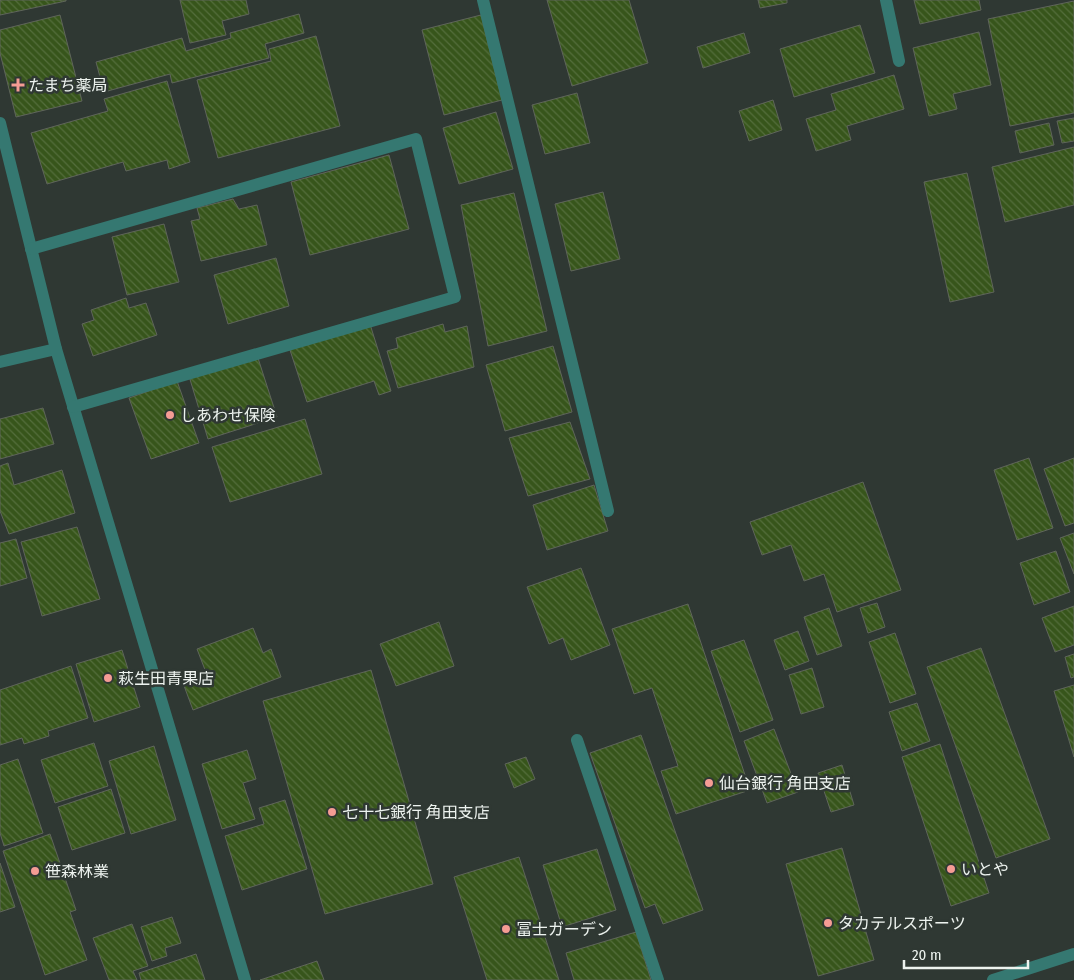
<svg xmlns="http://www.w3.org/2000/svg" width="1074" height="980" font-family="'Fira Sans Condensed','Noto Sans JP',sans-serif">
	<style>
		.building { fill: url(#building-back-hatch); stroke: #5f655b }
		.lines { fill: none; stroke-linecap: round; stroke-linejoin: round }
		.service { stroke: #357871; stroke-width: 12 }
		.minor { stroke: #357871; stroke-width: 12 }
		.tertiary { stroke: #357871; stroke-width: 12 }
		.poi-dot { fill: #f59c94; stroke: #2f3833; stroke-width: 2 }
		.labels { text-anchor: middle; stroke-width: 5; stroke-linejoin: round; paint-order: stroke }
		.poi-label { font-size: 16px; fill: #edf3ef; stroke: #2f3833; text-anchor: start }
	</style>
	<defs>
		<pattern id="building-back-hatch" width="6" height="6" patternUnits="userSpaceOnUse" patternTransform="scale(1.25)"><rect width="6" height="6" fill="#37551b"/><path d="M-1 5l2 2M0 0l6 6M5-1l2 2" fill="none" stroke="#546e3c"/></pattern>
	</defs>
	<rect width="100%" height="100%" fill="#2f3833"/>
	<g class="building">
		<path d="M0 0H66V1L0 15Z"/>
		<path d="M180 0H246L249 14 222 21 226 35 190 43Z"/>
		<path d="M547 0H629L648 63 572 86Z"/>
		<path d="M758 0H787V3L760 8Z"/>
		<path d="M914 0H979L981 10 920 24Z"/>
		<path d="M1074 1V113L1010 126 988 19Z"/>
		<path d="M299 14 304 33 265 44 269 58 172 83 170 74 104 92 96 62 182 38 186 51 231 38 230 33Z"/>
		<path d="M60 15 82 101 16 117 0 53V30Z"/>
		<path d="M481 15 502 100 444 115 422 30Z"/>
		<path d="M860 25 875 73 794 97 780 49Z"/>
		<path d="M979 32 991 85 953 94 957 109 929 116 913 48Z"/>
		<path d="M744 33 750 53 703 68 697 47Z"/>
		<path d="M316 36 340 126 218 158 197 80 271 61 269 49Z"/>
		<path d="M894 75 904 109 847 126 851 140 816 151 806 119 836 110 831 94Z"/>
		<path d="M167 81 190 162 169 169 167 160 126 171 123 162 47 184 31 133 108 111 104 99Z"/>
		<path d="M577 93 590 143 545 154 532 105Z"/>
		<path d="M773 100 782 130 749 141 739 111Z"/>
		<path d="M496 112 513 169 459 184 443 128Z"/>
		<path d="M1074 118V141L1062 143 1057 121Z"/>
		<path d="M1049 123 1054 145 1020 153 1015 131Z"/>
		<path d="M1074 147V205L1005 222 992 167Z"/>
		<path d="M389 155 409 229 310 255 291 182Z"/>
		<path d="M967 173 994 292 950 302 924 182Z"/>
		<path d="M603 192 620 259 571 271 555 204Z"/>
		<path d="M514 193 547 331 488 346 461 205Z"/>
		<path d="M233 199 239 209 257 205 267 245 201 261 191 221 200 219 197 208Z"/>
		<path d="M164 224 179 282 127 295 112 237Z"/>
		<path d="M276 258 289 306 228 324 214 275Z"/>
		<path d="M126 298 129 308 146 303 157 335 93 356 82 324 94 320 91 310Z"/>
		<path d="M369 321 391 391 379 395 374 381 307 402 289 347Z"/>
		<path d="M443 324 445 332 467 326 474 367 398 388 387 351 398 348 396 338Z"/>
		<path d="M553 346 572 412 505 431 486 365Z"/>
		<path d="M257 355 277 417 208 439 189 376Z"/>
		<path d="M177 381 199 443 151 459 129 398Z"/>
		<path d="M43 408 54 444 0 459V419Z"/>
		<path d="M305 419 322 474 230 502 212 447Z"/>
		<path d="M570 422 590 479 528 496 509 438Z"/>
		<path d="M1029 458 1053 528 1017 540 994 470Z"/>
		<path d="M1074 458V523L1065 526 1044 469Z"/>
		<path d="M8 463 14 485 62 470 75 513 9 534 0 511V466Z"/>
		<path d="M863 482 901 590 837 612 824 574 804 581 791 545 762 555 750 522Z"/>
		<path d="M594 485 608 531 547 550 533 505Z"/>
		<path d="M77 527 100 599 42 616 21 542Z"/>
		<path d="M1074 533V574L1060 538Z"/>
		<path d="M16 539 27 578 0 586V543Z"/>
		<path d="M1056 551 1070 592 1034 605 1020 563Z"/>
		<path d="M581 568 610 645 571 660 563 638 549 644 527 587Z"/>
		<path d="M877 603 885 627 868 633 860 608Z"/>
		<path d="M688 604 750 790 676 814 661 771 678 766 652 688 634 694 612 629Z"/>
		<path d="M1074 606V645L1055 652 1042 618Z"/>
		<path d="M829 608 842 646 817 655 804 617Z"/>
		<path d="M439 622 454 666 396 686 380 644Z"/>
		<path d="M253 628 263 653 271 649 281 677 193 710 183 683 207 675 197 649Z"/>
		<path d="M798 631 809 661 785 670 774 640Z"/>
		<path d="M895 633 916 694 890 703 869 642Z"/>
		<path d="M744 640 773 720 740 732 711 651Z"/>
		<path d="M981 648 1050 839 996 858 927 667Z"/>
		<path d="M122 650 140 707 94 722 76 664Z"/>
		<path d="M1074 654V677L1071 678 1065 657Z"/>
		<path d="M71 666 88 718 48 731 49 736 24 744 22 738 0 745V690Z"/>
		<path d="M812 668 824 707 801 714 789 675Z"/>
		<path d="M371 670 433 884 325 914 263 701Z"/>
		<path d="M1074 685V757L1054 691Z"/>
		<path d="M917 703 930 741 902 751 889 712Z"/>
		<path d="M774 729 798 792 767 803 744 741Z"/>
		<path d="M641 735 703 910 663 924 655 904 645 908 590 753Z"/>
		<path d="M94 743 108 786 55 803 41 760Z"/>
		<path d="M940 744 989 893 951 906 902 757Z"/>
		<path d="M154 746 176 820 131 834 109 761Z"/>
		<path d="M247 750 256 779 243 783 255 819 222 829 202 764Z"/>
		<path d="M526 757 535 779 514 788 505 764Z"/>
		<path d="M18 759 43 833 4 846 0 833V765Z"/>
		<path d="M842 765 854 805 831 812 818 773Z"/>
		<path d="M111 789 125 833 72 850 58 807Z"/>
		<path d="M285 800 307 869 242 890 225 836 264 824 259 808Z"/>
		<path d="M50 834 76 910 70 912 87 960 45 975 3 851Z"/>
		<path d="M842 848 874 960 818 976 786 864Z"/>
		<path d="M597 849 616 910 562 927 543 865Z"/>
		<path d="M519 857 559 980H487L454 877Z"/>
		<path d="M0 863 15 907 0 912Z"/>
		<path d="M172 917 181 943 165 948 167 956 152 961 141 927Z"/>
		<path d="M132 924 148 966 133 971 137 980H109L93 938Z"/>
		<path d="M636 932 651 980H574L566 953Z"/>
		<path d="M196 954 205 980H141L139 973Z"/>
		<path d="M317 961 324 980H260Z"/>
	</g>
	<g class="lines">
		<g class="service">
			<path d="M0 362 56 349"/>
			<path d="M577 740 658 980"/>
		</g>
		<g class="minor">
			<path d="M483 0 608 511"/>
			<path d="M886 0 899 61"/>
			<path d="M0 123 56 349 245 980"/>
			<path d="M31 249 416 139 455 297 73 407"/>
		</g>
		<path class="tertiary" d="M993 980 1074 954"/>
	</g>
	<g class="poi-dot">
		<path d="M15.5 77.5h5v5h5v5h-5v5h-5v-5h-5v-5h5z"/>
		<circle cx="170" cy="415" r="5"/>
		<circle cx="108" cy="678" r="5"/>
		<circle cx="709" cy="783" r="5"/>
		<circle cx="332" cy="812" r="5"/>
		<circle cx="951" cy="869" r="5"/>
		<circle cx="35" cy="871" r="5"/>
		<circle cx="828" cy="923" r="5"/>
		<circle cx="506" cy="929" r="5"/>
	</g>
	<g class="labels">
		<g class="poi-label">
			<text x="28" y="91">たまち薬局</text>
			<text x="180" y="421">しあわせ保険</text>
			<text x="118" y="684">萩生田青果店</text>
			<text x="719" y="789">仙台銀行 角田支店</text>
			<text x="342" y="818">七十七銀行 角田支店</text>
			<text x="961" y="875">いとや</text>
			<text x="45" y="877">笹森林業</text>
			<text x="838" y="929">タカテルスポーツ</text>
			<text x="516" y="935">冨士ガーデン</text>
		</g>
	</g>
	<path d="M904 960v8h124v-8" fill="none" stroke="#edf3ef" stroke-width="2.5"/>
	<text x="912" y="960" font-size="15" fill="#edf3ef" stroke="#2f3833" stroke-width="4" paint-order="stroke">20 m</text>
</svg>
